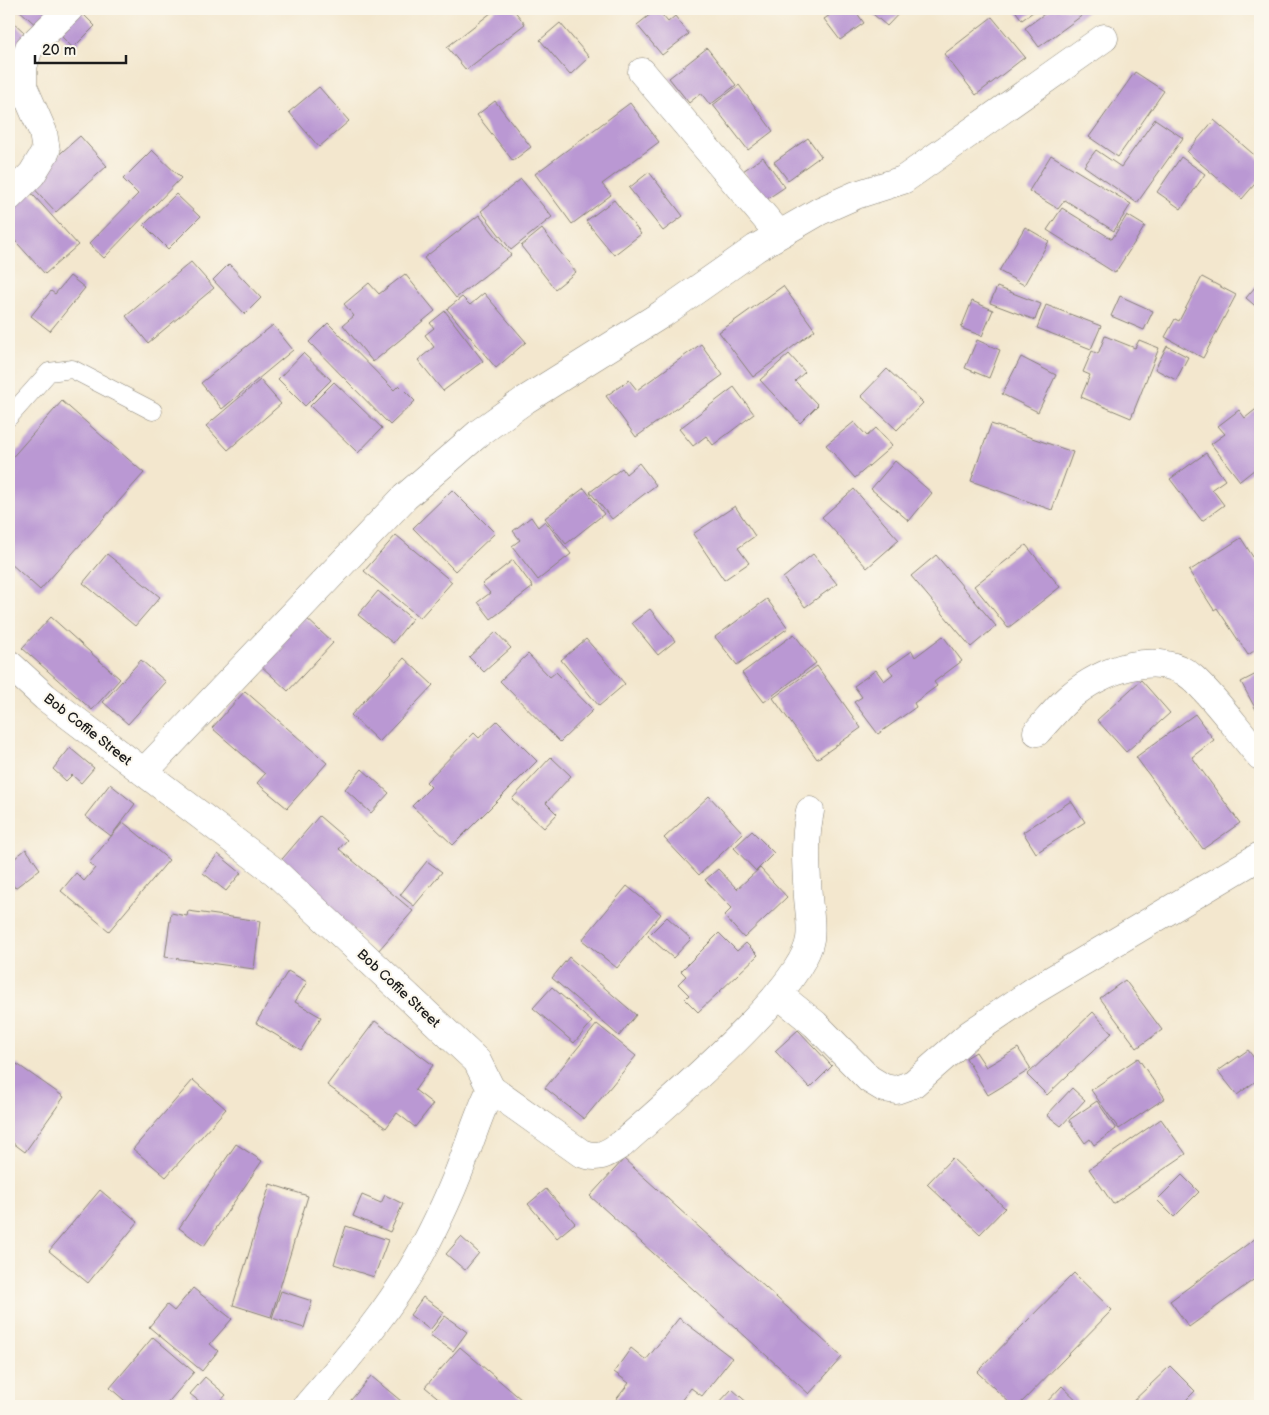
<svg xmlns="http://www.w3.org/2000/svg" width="1269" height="1415" font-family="'Balsamiq Sans',sans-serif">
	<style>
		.building { fill: #ba98d3 }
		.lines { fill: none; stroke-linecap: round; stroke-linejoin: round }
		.lane-casing { stroke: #888275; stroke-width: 19 }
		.street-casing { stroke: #888275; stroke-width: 29 }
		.lane { stroke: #fff; stroke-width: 18 }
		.street { stroke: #fff; stroke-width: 28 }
		.labels { text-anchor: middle; stroke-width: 4; stroke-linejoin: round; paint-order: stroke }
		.street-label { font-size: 14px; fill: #1c1c1c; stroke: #fbf7ec }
	</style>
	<rect width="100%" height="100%" fill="#fbf7ec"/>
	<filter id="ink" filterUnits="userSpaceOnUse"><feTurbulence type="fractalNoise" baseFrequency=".02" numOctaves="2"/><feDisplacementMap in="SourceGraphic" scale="10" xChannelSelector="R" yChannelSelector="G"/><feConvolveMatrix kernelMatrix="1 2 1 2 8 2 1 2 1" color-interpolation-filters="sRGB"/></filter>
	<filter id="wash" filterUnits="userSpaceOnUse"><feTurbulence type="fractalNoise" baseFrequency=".0096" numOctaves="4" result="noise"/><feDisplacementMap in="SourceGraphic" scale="20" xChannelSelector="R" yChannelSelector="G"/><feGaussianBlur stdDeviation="1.12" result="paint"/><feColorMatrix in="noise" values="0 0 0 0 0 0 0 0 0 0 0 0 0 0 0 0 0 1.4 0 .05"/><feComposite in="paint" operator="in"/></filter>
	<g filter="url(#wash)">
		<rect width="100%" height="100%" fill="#f3e7ce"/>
		<g id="blocks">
			<g class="building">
				<path d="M18 9H56L39 28Z"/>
				<path d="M496 9H513L525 24 466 70 447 47Z"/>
				<path d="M657 9 668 22 675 16 689 34 662 55 637 25Z"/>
				<path d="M839 9H854L864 23 840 40 824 19Z"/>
				<path d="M867 9H903L887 26Z"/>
				<path d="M1014 9H1037L1022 20Z"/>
				<path d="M1051 9H1091L1039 47 1025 28Z"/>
				<path d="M80 11 95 26 73 48 58 33Z"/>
				<path d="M992 17 1025 57 976 95 944 54Z"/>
				<path d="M9 18 26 34 9 54Z"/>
				<path d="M560 23 589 57 570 75 540 40Z"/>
				<path d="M707 48 736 85 710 105 701 93 689 103 669 78Z"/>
				<path d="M1135 72 1164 91 1118 157 1089 137Z"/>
				<path d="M739 85 773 131 748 150 713 105Z"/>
				<path d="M319 87 349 121 319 147 289 112Z"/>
				<path d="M495 101 531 147 513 161 477 115Z"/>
				<path d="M630 103 659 142 602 184 611 195 572 224 535 174Z"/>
				<path d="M1155 119 1183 138 1137 203 1084 166 1096 150 1121 167Z"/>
				<path d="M1214 120 1260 160V178L1242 199 1187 152Z"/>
				<path d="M80 136 107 166 56 212 28 182Z"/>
				<path d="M808 138 821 156 788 180 774 162Z"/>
				<path d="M152 150 181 178 104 258 89 244 138 194 123 179Z"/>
				<path d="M1051 155 1131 204 1114 231 1065 200 1058 209 1029 191Z"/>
				<path d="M763 157 785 187 764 201 743 171Z"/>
				<path d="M1181 157 1205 174 1181 209 1157 192Z"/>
				<path d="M649 172 683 216 663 231 629 188Z"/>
				<path d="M521 179 552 217 511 250 481 211Z"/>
				<path d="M26 187 78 245 45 274 9 234V202Z"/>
				<path d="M176 194 200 217 168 249 144 225Z"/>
				<path d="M614 200 641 234 614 255 586 221Z"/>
				<path d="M1062 208 1112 239 1127 215 1145 226 1115 273 1047 230Z"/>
				<path d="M479 215 511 255 456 298 424 258Z"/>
				<path d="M1025 227 1049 241 1024 285 999 271Z"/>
				<path d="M542 229 576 272 555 289 521 246Z"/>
				<path d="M191 262 214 288 148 343 126 316Z"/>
				<path d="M229 264 261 298 245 314 213 280Z"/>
				<path d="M405 274 435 311 373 362 343 325 354 316 344 304 369 283 379 294Z"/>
				<path d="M70 276 85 288 50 331 31 316 51 291 55 294Z"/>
				<path d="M1202 277 1236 295 1203 358 1165 337 1175 319 1179 321Z"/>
				<path d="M1260 281V310L1246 298Z"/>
				<path d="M783 286 815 330 753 377 719 332Z"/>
				<path d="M997 287 1041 304 1035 320 990 303Z"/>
				<path d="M484 293 526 342 496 368 447 309 462 297 470 305Z"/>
				<path d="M1120 296 1153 311 1144 330 1111 316Z"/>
				<path d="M972 301 993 310 982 336 961 328Z"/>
				<path d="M1046 305 1101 326 1091 349 1037 328Z"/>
				<path d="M445 311 483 361 443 391 418 360 434 347 425 335 434 328 430 323Z"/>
				<path d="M328 323 394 390 399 385 415 401 390 425 309 342Z"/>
				<path d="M273 325 293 350 222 409 201 383Z"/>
				<path d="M1105 336 1135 348 1139 340 1159 348 1131 418 1081 397 1090 375 1083 372 1092 351 1098 354Z"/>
				<path d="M977 340 1000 350 989 378 965 368Z"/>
				<path d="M701 344 723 375 636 437 606 396 629 380 637 390Z"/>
				<path d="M1167 346 1188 357 1176 380 1155 369Z"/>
				<path d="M303 353 331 380 305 406 278 379Z"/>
				<path d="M789 354 805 372 795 381 818 405 800 423 760 380Z"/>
				<path d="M1021 357 1056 375 1038 412 1002 394Z"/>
				<path d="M887 369 923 403 897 430 861 396Z"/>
				<path d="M260 380 281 404 228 450 206 426Z"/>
				<path d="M334 382 382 428 358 453 310 406Z"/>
				<path d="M734 387 754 414 713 445 706 436 693 446 679 429Z"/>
				<path d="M62 401 144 473 40 590 9 562V461Z"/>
				<path d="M1260 406V465L1240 481 1211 444 1225 434 1218 426 1239 410 1245 418Z"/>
				<path d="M854 422 867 436 876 428 892 446 855 478 826 445Z"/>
				<path d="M991 424 1073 452 1052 510 971 481Z"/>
				<path d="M1206 453 1225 480 1212 489 1224 505 1202 521 1170 479Z"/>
				<path d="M895 461 932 493 909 521 871 489Z"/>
				<path d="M639 463 656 485 612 519 590 492 622 468 626 474Z"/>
				<path d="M584 488 604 514 566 544 545 518Z"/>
				<path d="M854 489 899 540 867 568 822 517Z"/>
				<path d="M452 490 495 533 455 571 413 528Z"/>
				<path d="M735 506 755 536 738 548 749 563 724 580 693 534Z"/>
				<path d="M531 517 538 527 545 521 571 554 538 580 512 546 520 540 513 531Z"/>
				<path d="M396 535 452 582 420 618 364 571Z"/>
				<path d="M1241 538 1260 568V647L1248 655 1217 608 1214 610 1189 571Z"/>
				<path d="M1026 545 1060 587 1008 628 974 586Z"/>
				<path d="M107 554 160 597 135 626 83 583Z"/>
				<path d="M813 554 837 584 805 607 783 578Z"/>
				<path d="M936 555 996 626 971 647 911 576Z"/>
				<path d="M513 560 533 587 491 619 478 602 490 593 482 584Z"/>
				<path d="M378 591 412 619 393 643 358 615Z"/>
				<path d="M767 599 788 628 737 665 715 637Z"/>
				<path d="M650 609 675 641 658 655 632 623Z"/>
				<path d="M304 616 333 643 288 691 259 664Z"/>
				<path d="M51 617 120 679 92 710 22 648Z"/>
				<path d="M496 632 511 648 484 672 469 657Z"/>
				<path d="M794 634 816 663 764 702 742 673Z"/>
				<path d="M943 636 962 661 934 682 937 686 914 703 916 707 878 734 854 702 862 697 854 686 876 670 884 681 893 674 888 668 912 651 915 657Z"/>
				<path d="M586 639 625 684 599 706 561 660Z"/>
				<path d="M528 654 550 677 556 672 593 710 560 742 500 681Z"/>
				<path d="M404 658 433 685 379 742 351 715Z"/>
				<path d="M141 660 166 682 128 724 103 702Z"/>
				<path d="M817 666 861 728 817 759 773 698Z"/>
				<path d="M1260 672V717L1241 682Z"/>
				<path d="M1141 680 1170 713 1126 752 1097 720Z"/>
				<path d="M245 691 327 763 287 808 257 783 265 774 212 728Z"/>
				<path d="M1195 714 1214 740 1192 757 1240 823 1203 849 1136 757Z"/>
				<path d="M497 721 537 761 453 845 412 806 431 787 426 782 474 733 479 738Z"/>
				<path d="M70 748 94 768 81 783 72 775 66 781 53 769Z"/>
				<path d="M551 757 571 776 546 803 557 814 544 828 512 799Z"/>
				<path d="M362 769 389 793 371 813 345 789Z"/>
				<path d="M110 784 135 804 111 836 85 816Z"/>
				<path d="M709 796 743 833 699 875 664 838Z"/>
				<path d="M1071 801 1085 822 1036 853 1023 832Z"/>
				<path d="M319 816 347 840 339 849 413 911 378 951 277 865Z"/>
				<path d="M123 822 169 860 109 931 61 891 76 873 84 881 95 868 89 863Z"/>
				<path d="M752 831 774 853 756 871 734 848Z"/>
				<path d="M26 849 40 869 15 888 9 879V863Z"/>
				<path d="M218 854 241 873 226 891 203 873Z"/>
				<path d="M427 861 442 872 414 906 400 895Z"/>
				<path d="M760 868 787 897 744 938 724 916 732 908 705 880 718 869 737 889Z"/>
				<path d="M627 886 661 914 617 968 582 940Z"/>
				<path d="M188 911 260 921 254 969 165 957 171 913 187 916Z"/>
				<path d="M667 917 691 939 673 958 648 936Z"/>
				<path d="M719 933 737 951 746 943 758 955 698 1012 685 999 689 995 678 984 686 976 681 971Z"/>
				<path d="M569 957 636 1015 619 1036 552 978Z"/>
				<path d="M288 971 307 982 295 1002 321 1017 301 1050 256 1023Z"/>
				<path d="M1125 980 1162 1030 1137 1048 1100 998Z"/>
				<path d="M552 987 592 1022 574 1043 533 1008Z"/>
				<path d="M1093 1012 1112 1033 1047 1095 1027 1075Z"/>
				<path d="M375 1021 433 1065 415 1090 433 1104 415 1127 397 1113 386 1128 327 1085Z"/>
				<path d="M597 1024 636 1056 584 1119 545 1088Z"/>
				<path d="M798 1030 832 1066 810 1088 775 1051Z"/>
				<path d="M1018 1048 1031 1069 988 1095 966 1058 976 1052 986 1067Z"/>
				<path d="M1248 1050 1260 1066V1078L1237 1095 1218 1071Z"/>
				<path d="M1138 1058 1165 1098 1119 1129 1091 1090Z"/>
				<path d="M17 1064 64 1097 25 1152 9 1140V1075Z"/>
				<path d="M193 1080 226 1109 166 1177 133 1149Z"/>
				<path d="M1072 1088 1085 1100 1061 1126 1047 1115Z"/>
				<path d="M1097 1101 1116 1129 1094 1145 1090 1139 1085 1143 1069 1120Z"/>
				<path d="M1161 1119 1186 1154 1113 1204 1089 1169Z"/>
				<path d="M236 1144 262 1161 204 1246 179 1228Z"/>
				<path d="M952 1158 1005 1208 980 1234 927 1184Z"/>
				<path d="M624 1159 842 1357 809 1394 590 1196Z"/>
				<path d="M1182 1175 1199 1192 1174 1217 1157 1200Z"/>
				<path d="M270 1184 308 1196 271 1317 233 1305Z"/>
				<path d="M546 1189 575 1223 557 1238 528 1204Z"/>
				<path d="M100 1190 138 1222 88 1283 49 1251Z"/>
				<path d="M362 1195 381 1203 385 1195 403 1204 390 1232 353 1216Z"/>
				<path d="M346 1226 388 1240 374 1277 334 1264Z"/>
				<path d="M1260 1235V1275L1189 1327 1170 1301Z"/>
				<path d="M461 1237 479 1253 465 1270 446 1254Z"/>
				<path d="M1074 1273 1112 1310 1018 1406H1013L977 1372Z"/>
				<path d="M193 1288 232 1319 210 1344 218 1351 202 1371 149 1327 167 1305 174 1311Z"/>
				<path d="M281 1291 312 1301 304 1328 272 1318Z"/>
				<path d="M423 1297 444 1312 430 1330 410 1315Z"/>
				<path d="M445 1316 467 1332 453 1351 430 1335Z"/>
				<path d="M679 1318 732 1358 702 1396 691 1388 677 1406H611L629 1383 614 1372 631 1348 646 1360Z"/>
				<path d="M153 1337 194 1372 165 1406H131L110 1388Z"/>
				<path d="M460 1347 529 1406H448L425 1387Z"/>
				<path d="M1170 1366 1195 1391 1180 1406H1128Z"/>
				<path d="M371 1376 407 1406H346Z"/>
				<path d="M205 1377 226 1395 216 1406H205L190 1394Z"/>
				<path d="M1062 1386 1083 1406H1043Z"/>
				<path d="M732 1389 751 1406H716Z"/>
			</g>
		</g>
	</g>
	<g filter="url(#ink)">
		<use href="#blocks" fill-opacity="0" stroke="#888275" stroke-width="1"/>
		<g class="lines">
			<defs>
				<path id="lane" d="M9 417 49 372 72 369 153 411"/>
				<g id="street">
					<path d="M642 72 779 234"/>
					<path d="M9 197 32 174 46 151 43 132 23 86V67L29 48 69 9"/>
					<path d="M9 664 45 697 275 872 477 1061 491 1089C476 1119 468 1151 455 1181 445 1206 433 1230 421 1253 390 1310 348 1358 307 1406"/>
					<path d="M1037 732C1048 720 1059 706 1071 696 1101 670 1160 648 1193 678 1218 701 1238 731 1260 756"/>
					<path d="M144 772 405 497 479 433 525 400 662 314 756 248 820 211 856 195 903 180 1104 38"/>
					<path d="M779 995 815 1024 869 1079 884 1088 896 1090 913 1084 970 1034 1035 990 1260 856"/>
					<path d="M491 1089 581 1153C599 1160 607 1154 622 1144 664 1106 803 990 810 939 812 925 809 911 808 897 806 867 804 840 810 811"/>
				</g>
			</defs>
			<use href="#lane" class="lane-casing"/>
			<use href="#street" class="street-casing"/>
			<use href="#lane" class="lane"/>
			<use href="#street" class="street"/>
		</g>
	</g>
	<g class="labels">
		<g class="street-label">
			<text transform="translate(88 729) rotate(38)" y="5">Bob Coffie Street</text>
			<text transform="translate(399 988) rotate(43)" y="5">Bob Coffie Street</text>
		</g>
	</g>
	<rect width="1269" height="1415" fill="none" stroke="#fbf7ec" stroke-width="30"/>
	<path d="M35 55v8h91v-8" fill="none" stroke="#1c1c1c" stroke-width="2.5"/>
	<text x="42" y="55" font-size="15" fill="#1c1c1c" stroke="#fbf7ec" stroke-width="4" paint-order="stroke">20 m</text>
</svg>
